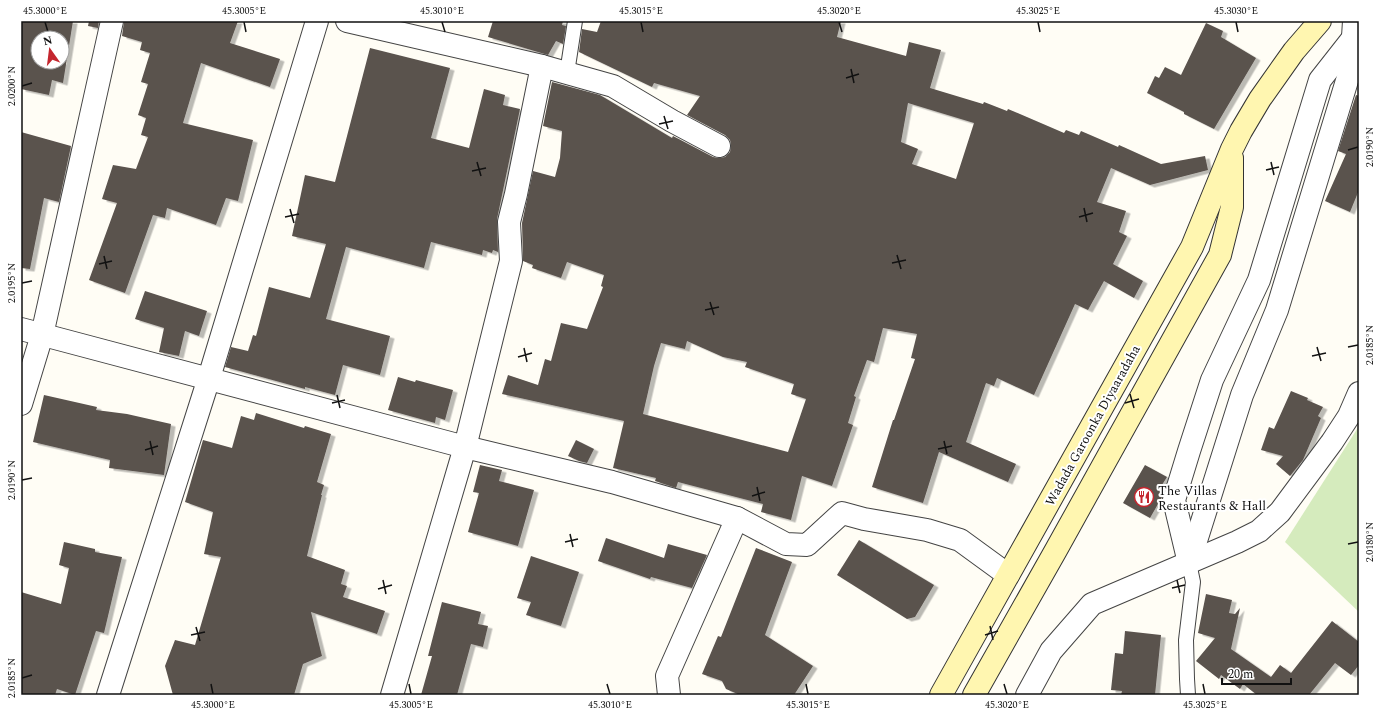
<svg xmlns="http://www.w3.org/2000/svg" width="1380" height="716" font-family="Spectral,serif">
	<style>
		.green { fill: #d5ebbd }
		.building { fill: #5a524d; fill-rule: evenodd; filter: url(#shadow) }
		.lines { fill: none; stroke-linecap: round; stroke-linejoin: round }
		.service-casing { stroke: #444; stroke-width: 16 }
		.minor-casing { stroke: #444; stroke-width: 24 }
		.secondary-casing { stroke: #333; stroke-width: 24 }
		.service { stroke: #fff; stroke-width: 14 }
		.minor { stroke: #fff; stroke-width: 22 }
		.secondary { stroke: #fff6b0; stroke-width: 22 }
		.ticks { fill: none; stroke: #111; stroke-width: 1.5 }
		.labels { text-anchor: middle; stroke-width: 4; stroke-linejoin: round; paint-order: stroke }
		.street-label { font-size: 13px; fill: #111; stroke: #fff }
		.poi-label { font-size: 13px; fill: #111; stroke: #fff; text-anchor: start }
		.neatline { fill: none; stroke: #111; stroke-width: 1.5 }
		.ticks-label { font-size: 10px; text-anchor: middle; fill: #111 }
	</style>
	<defs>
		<filter id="shadow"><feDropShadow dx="4.5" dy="2.5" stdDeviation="0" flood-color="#0004"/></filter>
	</defs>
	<rect width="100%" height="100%" fill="#fffdf5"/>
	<path class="green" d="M1359 426V612L1285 542Z"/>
	<g class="building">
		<path d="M21 21H73L63 83 52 80 49 95 21 89ZM38 38H62V62H38Z"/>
		<path d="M89 21H99L98 28 88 26Z"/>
		<path d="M124 21H238L230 43 280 59 270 87 201 63 183 123 253 140 238 201 226 198 216 225 167 208 165 218 153 215 125 293 89 280 117 203 102 199 113 165 136 169 148 137 141 135 146 118 138 115 148 84 141 82 150 53 140 50 142 42 122 36Z"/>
		<path d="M493 21H563L562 25 566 26 563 44 556 41 548 55 488 37Z"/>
		<path d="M601 21H841L837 37 906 56 909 42 941 50 930 88 983 104 984 102 1007 111 1008 109 1064 133 1066 130 1079 135 1081 131 1118 147 1119 145 1161 164 1205 156 1208 170 1150 185 1111 168 1097 202 1126 211 1119 232 1127 236 1113 264 1143 281 1134 298 1104 281 1088 310 1075 304 1034 395 997 378 994 386 986 383 966 442 1016 464 1008 482 939 452 923 503 872 487 893 420H894L915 359 911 358 917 334 883 328 874 362 867 360 854 396 856 397 848 423 853 425 832 486 802 476 791 520 761 512 763 504 678 482 676 488 655 481 656 478 613 468 624 421 502 394 508 375 538 385 545 359 551 361 561 323 587 329 603 287 601 286 604 275 567 262 561 278 532 268 533 265 523 261 522 223 533 171 555 177 560 158 562 131 543 126 552 82 600 95 672 138 673 136 713 157 719 158 725 157 730 152 731 145 730 140 725 135 687 115 700 96 654 83 652 87 579 52 582 29 597 32ZM908 103 974 123 956 179 912 164 918 149 901 142ZM687 341 723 357 747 362 745 367 794 384 791 394 806 399 788 452 643 414 654 366 661 343 685 349Z"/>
		<path d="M1206 23 1223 31 1221 37 1256 58 1214 129 1184 114V112L1147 93 1155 76 1159 78 1165 67 1181 75Z"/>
		<path d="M370 48 450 68 431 138 469 148 484 89 505 95 503 105 520 109 497 219 498 252 493 250 492 253 483 250 482 255 431 242 424 268 346 247 326 319 390 336 380 375 343 365 335 395 305 387V389L225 367 231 347 248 351 253 335 256 336 269 287 310 298 326 244 292 236 305 175 335 182Z"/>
		<path d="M1356 95 1359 96V190L1350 212 1325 201 1346 154 1338 151Z"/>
		<path d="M21 132 71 146 59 202 44 198 30 269 21 268Z"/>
		<path d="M145 291 207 311 199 336 185 331 179 356 159 352 164 328 135 319Z"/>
		<path d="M398 377 415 382 416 380 453 390 445 420 436 417 435 423 388 410Z"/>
		<path d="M1291 391 1308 398 1307 400 1323 407 1318 416 1321 418 1303 460 1290 476 1276 464 1283 456 1261 450 1269 427 1274 429Z"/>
		<path d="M44 395 97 407 96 410 127 414 171 424 164 475 109 468 110 460 33 442Z"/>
		<path d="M256 413 304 428 305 426 331 434 317 482 324 485 321 495H322L307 556 345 570 341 584 347 586 343 597 385 611 377 634 311 612 322 656 303 664 294 695H173L165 666 175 640 195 645 221 557 204 554 213 512 185 502 203 440 232 448 241 416 254 420Z"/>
		<path d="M576 440 594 449 587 463 579 461 568 456Z"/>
		<path d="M480 465 502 470 499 481 534 490 518 546 468 532 479 493 473 492Z"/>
		<path d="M1145 465 1167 477 1160 488 1164 490 1162 497 1150 518 1123 503Z"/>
		<path d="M606 538 664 558 668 544 707 555 692 588 651 577 650 579 598 561Z"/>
		<path d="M859 540 934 585 915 617 907 619 837 575Z"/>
		<path d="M64 542 95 549V552L122 557 104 633 96 631 75 695 57 689 55 695H21V592L61 604 69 568 59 565Z"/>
		<path d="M756 548 792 562 765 635 813 666 794 695H740L726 689 722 681 702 674 718 636 721 637Z"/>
		<path d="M531 556 579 572 561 626 526 615 531 602 517 598Z"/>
		<path d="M1206 594 1232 600 1229 613 1235 614 1240 608 1231 649 1271 677 1280 665 1291 673 1332 621 1359 642V665L1351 675 1335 663 1309 695H1257L1243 684 1240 689 1221 675 1219 679 1196 661 1215 638 1198 633Z"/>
		<path d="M442 602 481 612 478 624 488 626 483 647 471 644 457 695H421L432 656H428Z"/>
		<path d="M1125 631 1161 635 1155 695H1121L1122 691 1111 690 1115 653 1123 654Z"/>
	</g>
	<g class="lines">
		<defs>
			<g id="service">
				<path d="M567 73 575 21"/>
				<path d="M1188 695 1187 679 1186 640 1193 582 1189 563"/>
			</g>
			<g id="minor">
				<path d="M347 21 542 66 613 86 672 121 719 146"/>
				<path d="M21 329 465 447 612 482 737 518 786 544 807 545 842 513 864 519 927 530 960 540 1008 575"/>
				<path d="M21 404 42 335 112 21"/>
				<path d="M1189 563 1242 395 1277 310 1349 74 1353 37 1354 21"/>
				<path d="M1189 563 1174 500 1189 451 1212 380 1259 280 1320 80 1353 38"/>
				<path d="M108 695 209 378 317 21"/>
				<path d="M392 695 465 447 511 261 509 222 516 194 542 66"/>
				<path d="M669 695 667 676 737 518"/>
				<path d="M1027 695 1051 651 1092 604 1237 542 1259 531 1280 512 1332 442 1349 416 1359 393"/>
			</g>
			<g id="secondary">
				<path d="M941 695 1192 247 1232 149 1241 131 1260 99 1294 51 1320 21"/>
				<path d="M974 695 1056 550 1220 255 1232 207V158"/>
			</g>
		</defs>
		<use href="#service" class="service-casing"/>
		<use href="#minor" class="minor-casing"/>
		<use href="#secondary" class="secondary-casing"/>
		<use href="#service" class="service"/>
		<use href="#minor" class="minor"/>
		<use href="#secondary" class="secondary"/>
	</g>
	<path class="ticks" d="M45 22 48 32M244 22 246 32M442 22 445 32M641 22 643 32M839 22 842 32M1038 22 1040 32M1236 22 1238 32M851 69 854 83M846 78 859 74M22 86 32 83M664 116 668 129M659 124 673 121M1348 150 1358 147M477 162 481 176M1271 162 1274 175M1266 170 1279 167M472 171 486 168M1084 208 1087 222M290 209 294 223M285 217 299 214M1079 217 1093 213M897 255 901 269M104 256 107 269M892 263 906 260M99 264 112 261M22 283 32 281M710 302 714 315M705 310 719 307M1317 347 1321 361M1348 347 1358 345M524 348 527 362M1312 356 1326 353M518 357 532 353M1130 394 1134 408M337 395 340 408M332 403 345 400M1125 403 1139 399M150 441 153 455M944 441 947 454M938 449 952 446M145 450 158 446M22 480 32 478M757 487 760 501M752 496 765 492M570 534 573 547M565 542 578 539M1348 544 1358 542M383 580 386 594M1177 580 1180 593M1172 588 1185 585M378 589 392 585M990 626 993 640M196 627 200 641M191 635 205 632M985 635 998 631M22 678 32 675M211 684 213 694M409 684 411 694M607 684 610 694M806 684 808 694M1004 684 1007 694M1203 684 1205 694"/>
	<defs>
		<symbol id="restaurant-ring" viewBox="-11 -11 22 22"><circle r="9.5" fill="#fff" stroke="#c4262e" stroke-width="1.5"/><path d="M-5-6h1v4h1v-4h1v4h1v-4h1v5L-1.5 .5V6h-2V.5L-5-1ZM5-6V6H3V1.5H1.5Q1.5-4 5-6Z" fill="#c4262e"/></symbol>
	</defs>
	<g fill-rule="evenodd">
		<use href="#restaurant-ring" x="1133" y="486" width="22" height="22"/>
	</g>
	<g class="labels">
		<g class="street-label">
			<text transform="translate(1092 425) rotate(-61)" y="5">Wadada Garoonka Diyaaradaha</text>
		</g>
		<g class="poi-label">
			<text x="1158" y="495">The Villas<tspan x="1158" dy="15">Restaurants &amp; Hall</tspan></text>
		</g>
	</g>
	<rect width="1380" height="716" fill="none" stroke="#ffffff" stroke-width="44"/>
	<g transform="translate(50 50) rotate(346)"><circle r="19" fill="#ffffff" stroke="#a0a0a0"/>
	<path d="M0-3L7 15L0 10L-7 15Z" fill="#c4262e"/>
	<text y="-6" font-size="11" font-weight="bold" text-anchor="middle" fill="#111111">N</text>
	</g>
	<path d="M1222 678v6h69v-6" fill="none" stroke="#111111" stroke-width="2"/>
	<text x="1228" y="678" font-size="12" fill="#111111" stroke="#ffffff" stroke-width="3" paint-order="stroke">20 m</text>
	<rect x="22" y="22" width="1336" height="672" class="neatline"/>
	<g class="ticks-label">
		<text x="45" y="14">45.3000°E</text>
		<text x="244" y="14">45.3005°E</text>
		<text x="442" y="14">45.3010°E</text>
		<text x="641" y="14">45.3015°E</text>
		<text x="839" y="14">45.3020°E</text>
		<text x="1038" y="14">45.3025°E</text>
		<text x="1236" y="14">45.3030°E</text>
		<text transform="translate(11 86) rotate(-90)" y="4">2.0200°N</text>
		<text transform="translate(1369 147) rotate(-90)" y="4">2.0190°N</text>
		<text transform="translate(11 283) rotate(-90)" y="4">2.0195°N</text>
		<text transform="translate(1369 345) rotate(-90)" y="4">2.0185°N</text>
		<text transform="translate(11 480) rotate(-90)" y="4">2.0190°N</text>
		<text transform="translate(1369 542) rotate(-90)" y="4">2.0180°N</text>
		<text transform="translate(11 678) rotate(-90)" y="4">2.0185°N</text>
		<text x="213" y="708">45.3000°E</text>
		<text x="411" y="708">45.3005°E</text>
		<text x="610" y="708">45.3010°E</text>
		<text x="808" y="708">45.3015°E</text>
		<text x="1007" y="708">45.3020°E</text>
		<text x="1205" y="708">45.3025°E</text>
	</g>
</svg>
